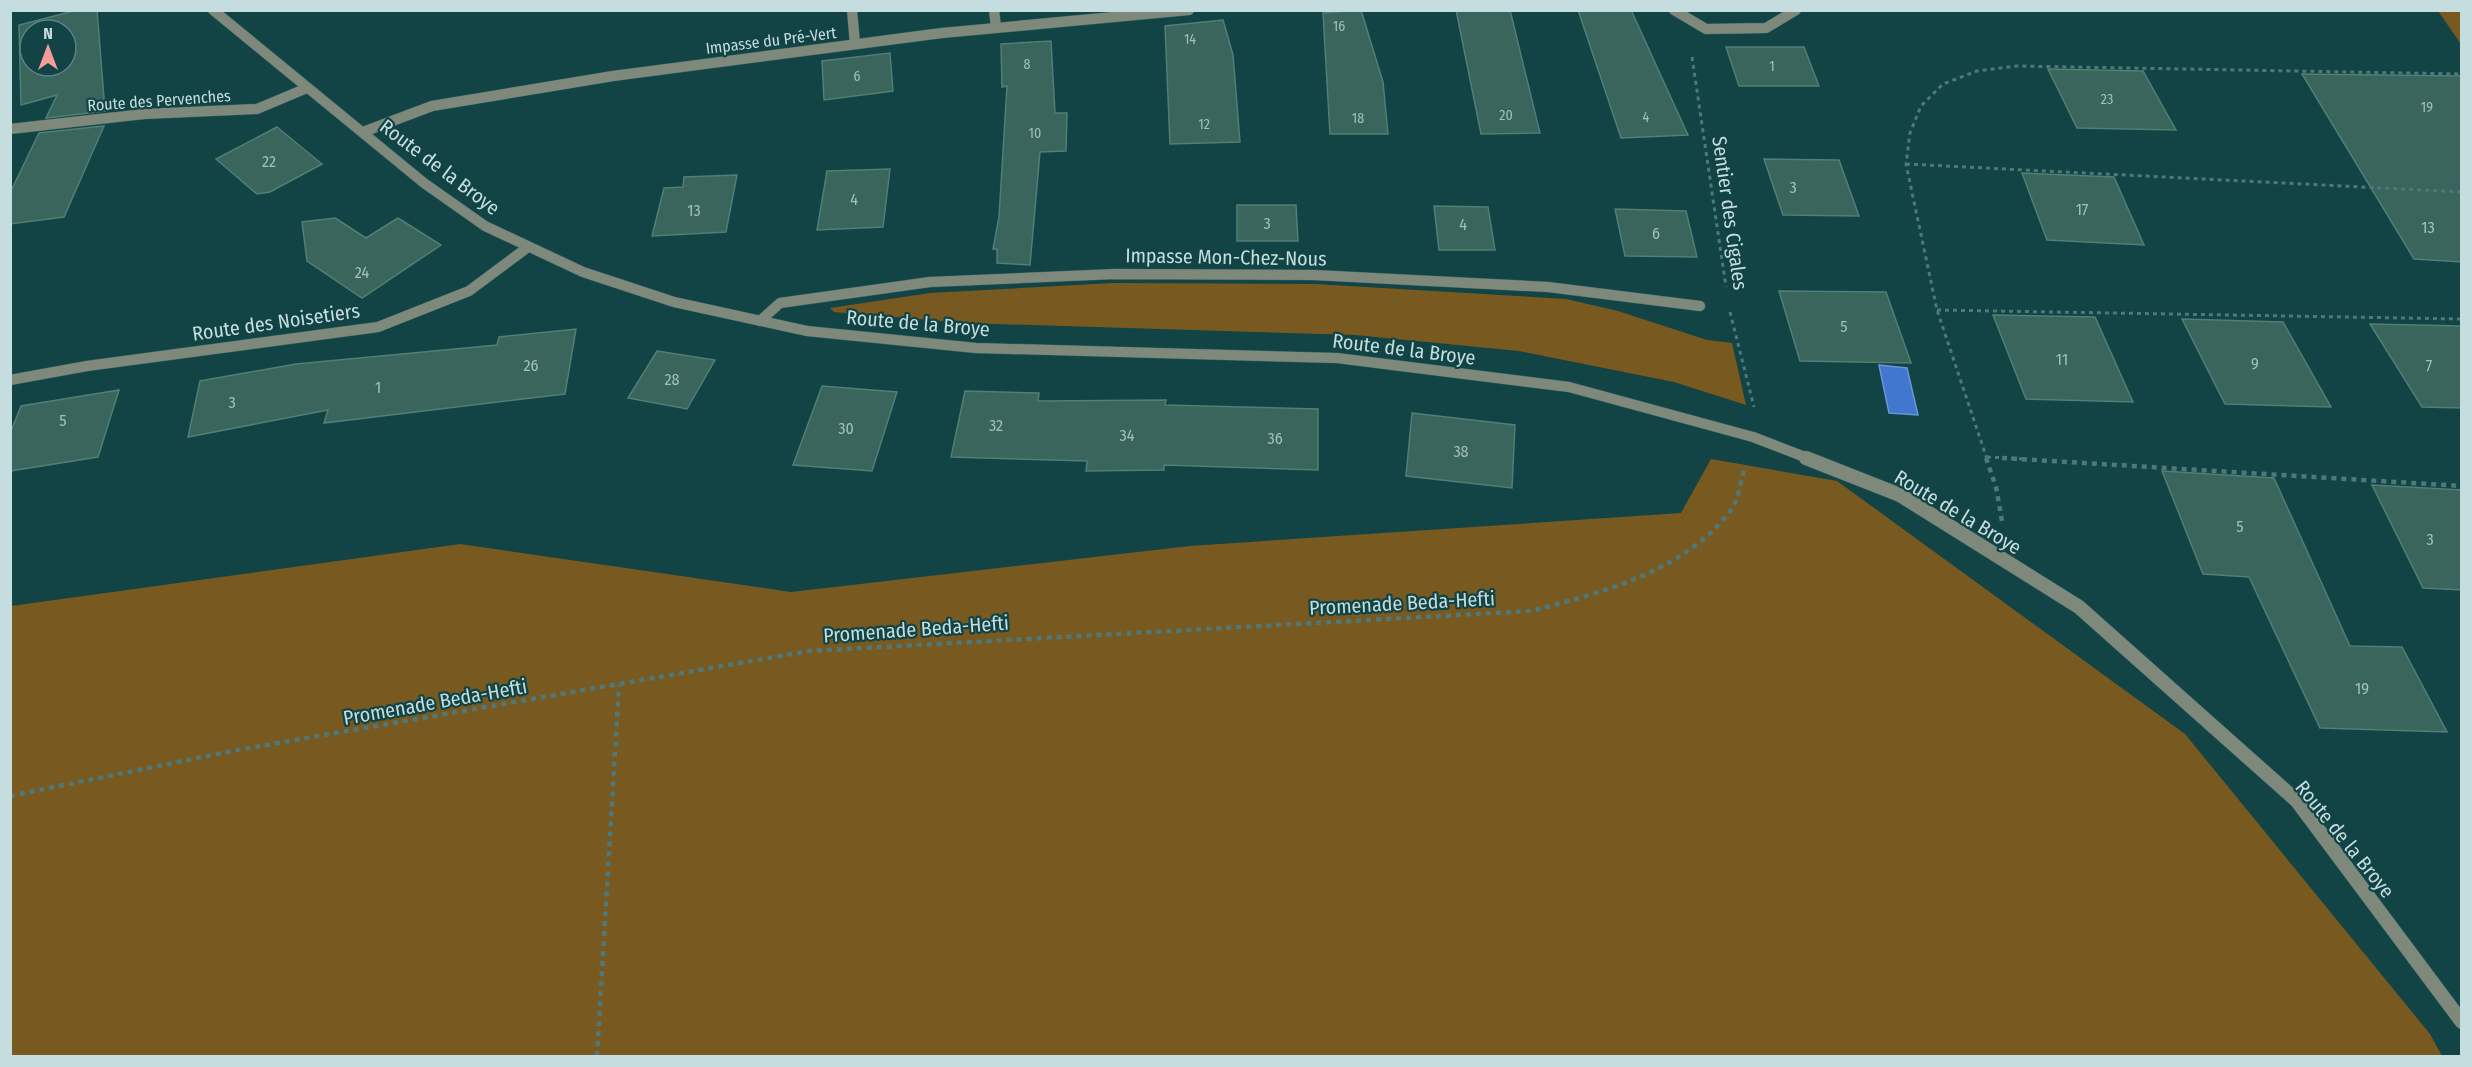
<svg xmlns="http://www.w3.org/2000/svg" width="2472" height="1067" font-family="'Fira Sans Condensed',sans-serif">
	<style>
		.green { fill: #785920 }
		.water { fill: #4277d0; stroke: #6996d4; stroke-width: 1.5 }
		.building { fill: #39655d; stroke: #517e75; stroke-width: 1.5; fill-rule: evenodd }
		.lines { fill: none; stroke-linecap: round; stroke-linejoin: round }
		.service-casing { stroke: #366364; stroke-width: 11 }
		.minor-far1-casing { stroke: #366364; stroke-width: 11 }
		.minor-casing { stroke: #366364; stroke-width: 15 }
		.path-far1 { stroke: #4e7879; stroke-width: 3; stroke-dasharray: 4 4; stroke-linecap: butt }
		.path { stroke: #4e7879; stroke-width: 4.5; stroke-dasharray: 5 5; stroke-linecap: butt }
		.service { stroke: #7e897c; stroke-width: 10 }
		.minor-far1 { stroke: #7e897c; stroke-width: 10 }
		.minor { stroke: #7e897c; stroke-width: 14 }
		.labels { text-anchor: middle; stroke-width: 4.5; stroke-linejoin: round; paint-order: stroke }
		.far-number-label { font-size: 14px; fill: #a2bfbe }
		.far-street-label { font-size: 16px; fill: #c5ddde; stroke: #124446 }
		.number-label { font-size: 16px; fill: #a2bfbe }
		.street-label { font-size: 20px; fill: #c5ddde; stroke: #124446 }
	</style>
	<rect width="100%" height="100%" fill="#124446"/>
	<g class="green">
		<path d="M2438 11H2461V44Z"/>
		<path d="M1113 283 1315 284 1566 299 1618 311 1707 340 1732 343 1746 405 1674 382 1519 351 1355 335 965 323 834 312 830 308 930 293Z"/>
		<path d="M1711 459 1837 481 2185 734 2430 1034 2442 1056H11V606L460 544 791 592 1190 546 1681 513Z"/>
	</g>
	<path class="water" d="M1879 365 1907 368 1918 415 1889 413Z"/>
	<g class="building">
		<path d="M77 10H97L105 111 46 118 57 95 21 105 19 25ZM30 30H66V66H30Z"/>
		<path d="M1361 10 1383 82 1388 134H1330L1323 13Z"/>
		<path d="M1456 10H1510L1540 133 1481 134Z"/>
		<path d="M1578 10H1631L1688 135 1621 138Z"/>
		<path d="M1223 20 1233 55 1240 142 1170 144 1165 26Z"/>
		<path d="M1051 41 1055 113H1067L1066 151 1040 152 1030 265 997 263V249H993L999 217 1007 86 1002 87 1001 44Z"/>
		<path d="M1726 47H1804L1819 86H1739Z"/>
		<path d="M890 53 893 91 824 100 822 61Z"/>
		<path d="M2048 69 2143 71 2176 130 2077 128Z"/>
		<path d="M2302 74 2462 76V262L2414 259Z"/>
		<path d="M104 126 64 217 10 224V193L39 133Z"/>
		<path d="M277 127 322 164 270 192 257 194 216 159Z"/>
		<path d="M1764 159 1839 160 1859 216 1783 215Z"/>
		<path d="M890 169 883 227 817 230 827 171Z"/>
		<path d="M2022 173 2114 177 2144 245 2047 240Z"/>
		<path d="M737 175 726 232 652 236 664 188 683 187 684 177Z"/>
		<path d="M1237 205H1296L1298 241H1237Z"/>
		<path d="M1434 206 1488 207 1495 250H1439Z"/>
		<path d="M1615 209 1686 211 1697 257 1625 256Z"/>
		<path d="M335 218 366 238 398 218 441 245 362 298 307 261 302 222Z"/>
		<path d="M1779 291 1886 292 1911 363 1800 361Z"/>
		<path d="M1993 315 2095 317 2133 402 2026 399Z"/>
		<path d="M2182 319 2283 322 2331 407 2225 404Z"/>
		<path d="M2370 324 2462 326V408L2422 407Z"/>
		<path d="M576 329 565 394 324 423 328 410 188 437 200 381 296 364 497 345 499 337Z"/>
		<path d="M657 351 715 360 687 409 628 398Z"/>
		<path d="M822 386 897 392 872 471 793 465Z"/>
		<path d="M119 390 98 457 10 471V434L21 406Z"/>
		<path d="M965 391 1039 393 1038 401 1166 400 1165 405 1318 409V470L1164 465V470L1086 471 1087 461 951 457Z"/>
		<path d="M1412 413 1515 425 1512 488 1406 476Z"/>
		<path d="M2162 471 2274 478 2350 646 2402 647 2447 732 2320 728 2249 577 2203 574Z"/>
		<path d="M2372 485 2462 490V590L2423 588Z"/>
	</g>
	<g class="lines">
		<defs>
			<g id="service">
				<path d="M852 10 855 44"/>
				<path d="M994 10 996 27"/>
			</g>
			<g id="minor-far1">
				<path d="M213 10 424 183 485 226 583 272 674 302 807 331 976 348 1337 358 1569 387 1753 437 1810 459"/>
				<path d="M1674 10 1706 29 1766 28 1796 10"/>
				<path d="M10 129 144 114 257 109 307 88"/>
				<path d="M363 132 432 106 613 76 942 33 1189 10"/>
				<path d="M760 321 780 303 930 282 1115 274 1314 275 1548 287 1700 306"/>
				<path d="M10 380 87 366 378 327 469 291 528 247"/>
			</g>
			<path id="minor" d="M1806 458 1900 495 2079 607 2297 801 2462 1022"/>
		</defs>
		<use href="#service" class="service-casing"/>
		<use href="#minor-far1" class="minor-far1-casing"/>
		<use href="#minor" class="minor-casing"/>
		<g class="path-far1">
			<path d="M1692 57 1726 287"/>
			<path d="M1906 164 2462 192"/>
			<path d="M1937 310 2462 319"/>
			<path d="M1730 312 1754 407"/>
			<path d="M1987 457 2026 459"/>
			<path d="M1987 459 1937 310 1906 164 1910 133 1921 106 1943 84 1977 71 2017 66 2462 74"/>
		</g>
		<g class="path">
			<path d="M1986 458 1996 487 2002 521"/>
			<path d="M2002 458 2462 486"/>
			<path d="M10 796 232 751 809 651 1531 611C1603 592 1684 572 1731 510 1739 499 1741 479 1745 466"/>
			<path d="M597 1056 619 685"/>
		</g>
		<use href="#service" class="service"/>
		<use href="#minor-far1" class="minor-far1"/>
		<use href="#minor" class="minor"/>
	</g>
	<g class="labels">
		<g class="far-number-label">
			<text x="1339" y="31">16</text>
			<text x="1190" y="44">14</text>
			<text x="1027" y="69">8</text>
			<text x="1772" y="71">1</text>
			<text x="857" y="81">6</text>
			<text x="2107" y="104">23</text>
			<text x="2427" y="112">19</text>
			<text x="1506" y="120">20</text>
			<text x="1646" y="122">4</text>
			<text x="1358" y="123">18</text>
			<text x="1204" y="129">12</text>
			<text x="1035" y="138">10</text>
		</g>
		<g class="far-street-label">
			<text transform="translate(771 40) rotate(-7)" y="6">Impasse du Pré-Vert</text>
			<text transform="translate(159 100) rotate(-4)" y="6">Route des Pervenches</text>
		</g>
		<g class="number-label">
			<text x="269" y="167">22</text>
			<text x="1793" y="193">3</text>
			<text x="854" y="205">4</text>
			<text x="2082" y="215">17</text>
			<text x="694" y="216">13</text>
			<text x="1267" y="229">3</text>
			<text x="1463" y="230">4</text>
			<text x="2428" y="233">13</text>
			<text x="1656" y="239">6</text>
			<text x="362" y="278">24</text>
			<text x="1844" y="332">5</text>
			<text x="2062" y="365">11</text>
			<text x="2255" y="369">9</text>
			<text x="531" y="371">26</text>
			<text x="2429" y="371">7</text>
			<text x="672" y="385">28</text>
			<text x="378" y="393">1</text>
			<text x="232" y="408">3</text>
			<text x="63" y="426">5</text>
			<text x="996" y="431">32</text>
			<text x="846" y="434">30</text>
			<text x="1127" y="441">34</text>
			<text x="1275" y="444">36</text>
			<text x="1461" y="457">38</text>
			<text x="2240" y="532">5</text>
			<text x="2430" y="545">3</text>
			<text x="2362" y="694">19</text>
		</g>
		<g class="street-label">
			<text transform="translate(440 167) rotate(37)" y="7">Route de la Broye</text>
			<text transform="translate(1730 213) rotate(82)" y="7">Sentier des Cigales</text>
			<text transform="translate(1226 257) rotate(1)" y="7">Impasse Mon-Chez-Nous</text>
			<text transform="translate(276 322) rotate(-8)" y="7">Route des Noisetiers</text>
			<text transform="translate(918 323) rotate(5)" y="7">Route de la Broye</text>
			<text transform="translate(1404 349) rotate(7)" y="7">Route de la Broye</text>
			<text transform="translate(1958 512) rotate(31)" y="7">Route de la Broye</text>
			<text transform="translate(1402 603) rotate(-3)" y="7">Promenade Beda-Hefti</text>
			<text transform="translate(916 629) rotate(-4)" y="7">Promenade Beda-Hefti</text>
			<text transform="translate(435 702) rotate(-10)" y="7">Promenade Beda-Hefti</text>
			<text transform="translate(2345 839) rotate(51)" y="7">Route de la Broye</text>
		</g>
	</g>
	<rect width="2472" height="1067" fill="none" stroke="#c5ddde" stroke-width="24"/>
	<g transform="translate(48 48)"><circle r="28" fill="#124446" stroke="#5a8183" stroke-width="1.5"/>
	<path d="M0-4.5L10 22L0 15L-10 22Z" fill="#f59b9b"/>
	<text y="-9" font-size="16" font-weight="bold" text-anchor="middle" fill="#c5ddde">N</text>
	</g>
</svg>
